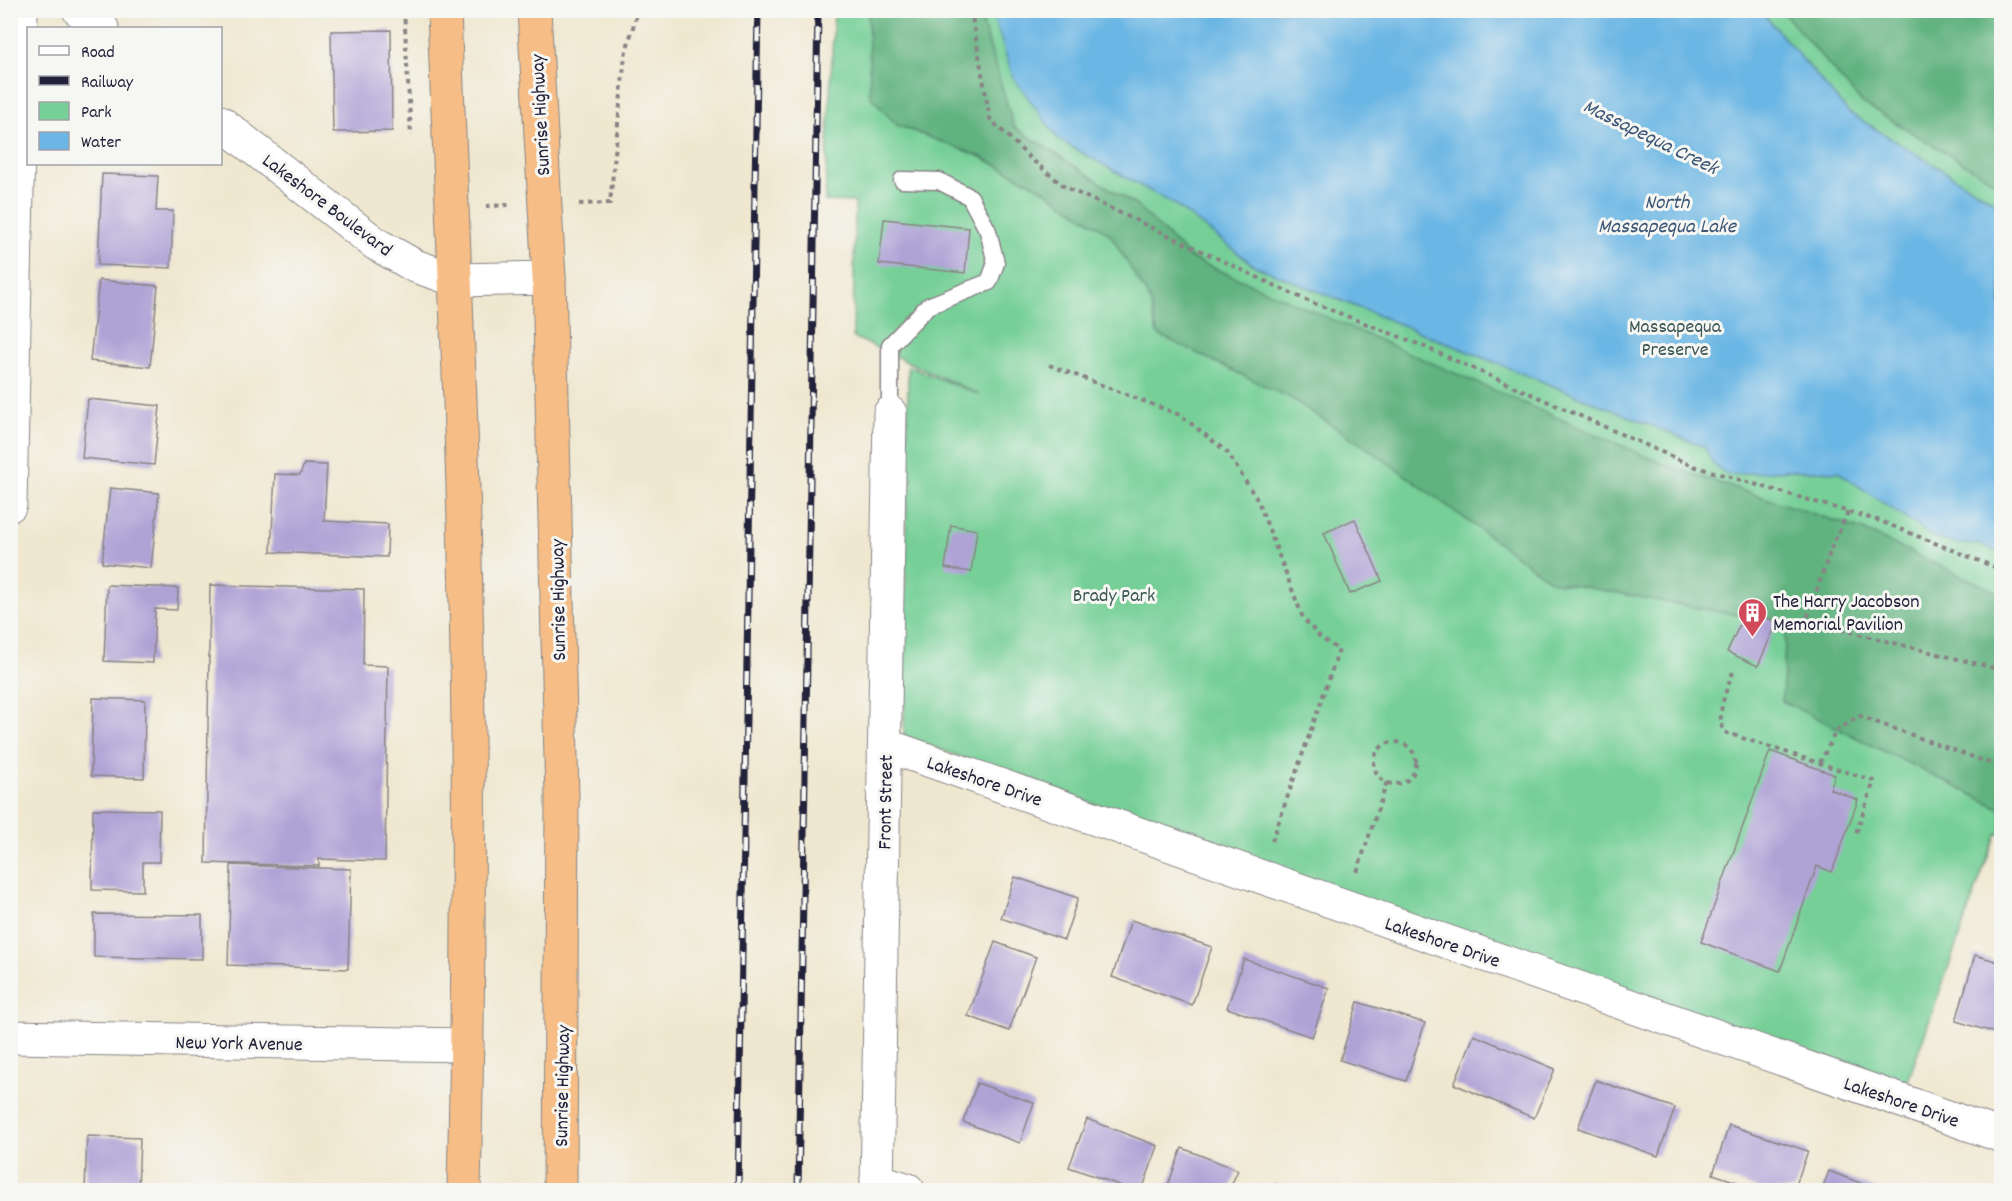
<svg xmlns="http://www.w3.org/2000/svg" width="2012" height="1201" font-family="Dekko,sans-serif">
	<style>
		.green { fill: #75cf96; stroke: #4c7868; stroke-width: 1.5 }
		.forest { fill: #60b27f; stroke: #416a5d; stroke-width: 1.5 }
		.water { fill: #6bb6e4; stroke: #466c90; stroke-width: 1.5 }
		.building { fill: #afa3d6 }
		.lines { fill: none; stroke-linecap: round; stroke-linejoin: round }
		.service-casing { stroke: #888485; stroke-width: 19 }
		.minor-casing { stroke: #888485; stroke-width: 35 }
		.trunk-casing { stroke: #888485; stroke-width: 35 }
		.path { stroke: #888485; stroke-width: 4; stroke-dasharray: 4.5 4.5; stroke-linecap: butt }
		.service { stroke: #fff; stroke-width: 16 }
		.minor { stroke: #fff; stroke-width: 33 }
		.trunk { stroke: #f6be86; stroke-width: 33 }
		.rail-casing { stroke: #22223b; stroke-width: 7 }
		.rail { stroke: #f6f6f2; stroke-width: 4.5; stroke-dasharray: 14; stroke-linecap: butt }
		.labels { text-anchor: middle; stroke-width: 6; stroke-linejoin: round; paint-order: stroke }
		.street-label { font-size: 20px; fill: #22223b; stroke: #f6f6f2 }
		.park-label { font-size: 20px; fill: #3b5656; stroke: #f6f6f2 }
		.poi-label { font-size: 20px; fill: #22223b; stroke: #f6f6f2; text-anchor: start }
		.water-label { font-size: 21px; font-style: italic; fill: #3c5676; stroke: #f6f6f2 }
	</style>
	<rect width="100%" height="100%" fill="#f6f6f2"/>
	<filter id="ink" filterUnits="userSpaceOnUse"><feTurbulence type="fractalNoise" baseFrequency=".0167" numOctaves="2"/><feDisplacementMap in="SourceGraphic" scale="12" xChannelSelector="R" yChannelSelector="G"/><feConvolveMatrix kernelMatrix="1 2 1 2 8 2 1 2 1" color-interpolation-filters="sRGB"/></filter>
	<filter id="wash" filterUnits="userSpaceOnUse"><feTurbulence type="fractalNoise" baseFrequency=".008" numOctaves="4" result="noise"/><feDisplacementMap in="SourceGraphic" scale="24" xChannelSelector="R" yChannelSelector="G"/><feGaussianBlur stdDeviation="1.35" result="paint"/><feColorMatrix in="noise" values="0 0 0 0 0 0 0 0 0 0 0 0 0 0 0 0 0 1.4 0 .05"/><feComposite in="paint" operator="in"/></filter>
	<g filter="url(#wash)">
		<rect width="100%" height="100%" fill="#efe7cf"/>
		<path class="green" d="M834 11H2001V835L1997 833 1988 856 1905 1089 904 737 908 366 980 395 853 337 855 202 825 201Z"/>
		<g class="forest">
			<path d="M868 11H979L1014 127 1137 206 1191 258 1668 466 1863 530 2001 594V809L1782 701 1786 624 1551 581 1373 452 1292 399 1157 334 1150 300 1110 234 1039 187 979 156 897 125 870 96Z"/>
			<path d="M1782 11H2001V186L1861 102Z"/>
		</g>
		<path class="water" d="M992 11H1761L1848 112 2001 206V553L1978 544H1956L1935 538 1838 472 1786 470 1728 475 1713 464 1705 447 1255 266 1175 205 1059 140 1013 77Z"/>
		<g id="blocks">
			<g class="building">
				<path d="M391 30 392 131 333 132 331 31Z"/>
				<path d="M102 174 158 176 156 211H173L171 268 98 265Z"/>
				<path d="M884 219 969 228 965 273 879 264Z"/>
				<path d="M99 280 158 286 150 367 90 361Z"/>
				<path d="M88 399 160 406 154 465 82 458Z"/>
				<path d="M304 464 327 465 324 521 388 524 387 557 271 552 275 474 300 475Z"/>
				<path d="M110 488 159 493 151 568 102 563Z"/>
				<path d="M1355 519 1382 581 1350 594 1324 533Z"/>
				<path d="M951 525 977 530 971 572 945 568Z"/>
				<path d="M107 585 178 588 177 610 155 609 153 663 104 661Z"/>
				<path d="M210 585 364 589 363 665 388 666 385 861 319 859V866L206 863Z"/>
				<path d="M1747 609 1777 622 1758 666 1727 652Z"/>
				<path d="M93 698 145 700 144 778 91 776Z"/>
				<path d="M1770 751 1835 775 1830 789 1858 800 1832 872 1817 866 1780 971 1701 942Z"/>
				<path d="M93 809 160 810 159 862H143V891L92 890Z"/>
				<path d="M231 865 351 869 348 969 228 965Z"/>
				<path d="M1015 877 1078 898 1064 940 1001 918Z"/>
				<path d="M94 914 202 915V959L94 957Z"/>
				<path d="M1131 920 1212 947 1192 1005 1112 977Z"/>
				<path d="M995 942 1036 957 1009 1031 968 1016Z"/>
				<path d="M1975 955 2002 963V1035L1956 1021Z"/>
				<path d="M1244 959 1329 988 1312 1037 1227 1008Z"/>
				<path d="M1358 1002 1425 1023 1406 1081 1340 1060Z"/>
				<path d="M1474 1035 1555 1069 1534 1118 1454 1084Z"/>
				<path d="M1596 1080 1675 1108 1658 1156 1578 1128Z"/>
				<path d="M977 1083 1034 1103 1020 1143 963 1122Z"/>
				<path d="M1087 1119 1158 1146 1142 1190H1133L1069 1167Z"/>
				<path d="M1729 1125 1808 1151 1794 1190H1761L1713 1174Z"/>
				<path d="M87 1136 140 1138 138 1190H85Z"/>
				<path d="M1182 1148 1238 1170 1229 1190H1166Z"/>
				<path d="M1829 1171 1878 1190H1822Z"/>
				<path d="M1276 1184 1294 1190H1273Z"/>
			</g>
		</g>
	</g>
	<g filter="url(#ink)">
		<use href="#blocks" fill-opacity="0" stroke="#888485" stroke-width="1.5"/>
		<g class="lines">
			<defs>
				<path id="service" d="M890 413V345L928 306 989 282 996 263 988 231 970 197 939 181 902 180"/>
				<g id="minor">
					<path d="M79 10 102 28"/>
					<path d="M220 122 376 244 415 266 456 280 549 278"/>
					<path d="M10 505 21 10"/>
					<path d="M885 745 2002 1136"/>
					<path d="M10 1037 467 1045"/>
					<path d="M877 1180 908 1190"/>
					<path d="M877 1190 890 413"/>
				</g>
				<g id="trunk">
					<path d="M444 10C452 226 464 441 467 657 470 834 468 1013 464 1190"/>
					<path d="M534 10 549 278 562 798 560 1190"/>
				</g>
			</defs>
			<use href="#service" class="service-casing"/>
			<use href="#minor" class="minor-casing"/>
			<use href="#trunk" class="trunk-casing"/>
			<g class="path">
				<path d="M404 10 411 136"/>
				<path d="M971 10 990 119 1030 158 1065 187 1308 301 1418 344 1693 466 1880 521 2002 570"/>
				<path d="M579 204 610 203 625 55 638 10"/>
				<path d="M486 206 511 205"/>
				<path d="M1049 365 1180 415 1227 452 1258 501 1303 618 1321 638 1339 650 1271 844"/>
				<path d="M1848 512 1832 546 1806 621 2002 670"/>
				<path d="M1733 672C1727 689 1715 715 1724 732L1874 781 1855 836"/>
				<circle cx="1395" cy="763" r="21"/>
				<path d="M1820 763 1836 731 1859 716 1995 765 2002 757"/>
				<path d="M1357 872 1387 782"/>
			</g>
			<use href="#service" class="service"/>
			<use href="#minor" class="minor"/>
			<use href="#trunk" class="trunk"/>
			<defs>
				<g id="rail">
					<path d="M738 1190 758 10"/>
					<path d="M798 1190 818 10"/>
				</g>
			</defs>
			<use href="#rail" class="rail-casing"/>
			<use href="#rail" class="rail"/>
		</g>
	</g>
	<defs>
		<symbol id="building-pin" viewBox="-11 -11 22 30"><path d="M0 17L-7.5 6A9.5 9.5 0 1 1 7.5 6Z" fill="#d1495b" stroke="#f6f6f2"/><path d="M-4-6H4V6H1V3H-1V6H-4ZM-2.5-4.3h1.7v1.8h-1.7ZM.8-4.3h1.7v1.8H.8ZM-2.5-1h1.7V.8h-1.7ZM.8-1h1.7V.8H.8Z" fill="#fff"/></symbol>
	</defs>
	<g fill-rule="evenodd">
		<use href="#building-pin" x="1736" y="596" width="33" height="45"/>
	</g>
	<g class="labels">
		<g class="street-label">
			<text transform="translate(539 115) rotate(-93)" y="7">Sunrise Highway</text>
			<text transform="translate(328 204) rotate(37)" y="7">Lakeshore Boulevard</text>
			<text transform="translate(557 600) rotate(-91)" y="7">Sunrise Highway</text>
			<text transform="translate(985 780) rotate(19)" y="7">Lakeshore Drive</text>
			<text transform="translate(884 802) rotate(-89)" y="7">Front Street</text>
			<text transform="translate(1443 941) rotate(19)" y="7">Lakeshore Drive</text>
			<text transform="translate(239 1042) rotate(1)" y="7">New York Avenue</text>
			<text transform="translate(561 1086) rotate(-89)" y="7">Sunrise Highway</text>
			<text transform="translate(1902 1101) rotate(19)" y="7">Lakeshore Drive</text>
		</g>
		<g class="park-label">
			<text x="1675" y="332">Massapequa<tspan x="1675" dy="23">Preserve</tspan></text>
			<text x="1114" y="601">Brady Park</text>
		</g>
		<g class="poi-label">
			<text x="1773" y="607">The Harry Jacobson<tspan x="1773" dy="23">Memorial Pavilion</tspan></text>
		</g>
		<g class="water-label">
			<text transform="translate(1651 136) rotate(26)" y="7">Massapequa Creek</text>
			<text x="1667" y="208">North<tspan x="1667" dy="24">Massapequa Lake</tspan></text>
		</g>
	</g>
	<rect width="2012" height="1201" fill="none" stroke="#f6f6f2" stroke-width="36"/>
	<rect x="27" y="27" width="195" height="138" fill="#f6f6f2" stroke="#a1a1a9" stroke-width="1.5"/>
	<rect x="39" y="46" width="30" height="9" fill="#ffffff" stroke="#a1a1a9" stroke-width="1.5"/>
	<text x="81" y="57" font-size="18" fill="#22223b">Road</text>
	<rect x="39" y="76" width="30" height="9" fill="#22223b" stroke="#a1a1a9" stroke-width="1.5"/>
	<text x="81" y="87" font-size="18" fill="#22223b">Railway</text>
	<rect x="39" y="102" width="30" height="18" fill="#75cf96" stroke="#a1a1a9" stroke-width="1.5"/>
	<text x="81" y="117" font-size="18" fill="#22223b">Park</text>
	<rect x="39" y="132" width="30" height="18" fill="#6bb6e4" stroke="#a1a1a9" stroke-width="1.5"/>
	<text x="81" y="147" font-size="18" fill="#22223b">Water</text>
</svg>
